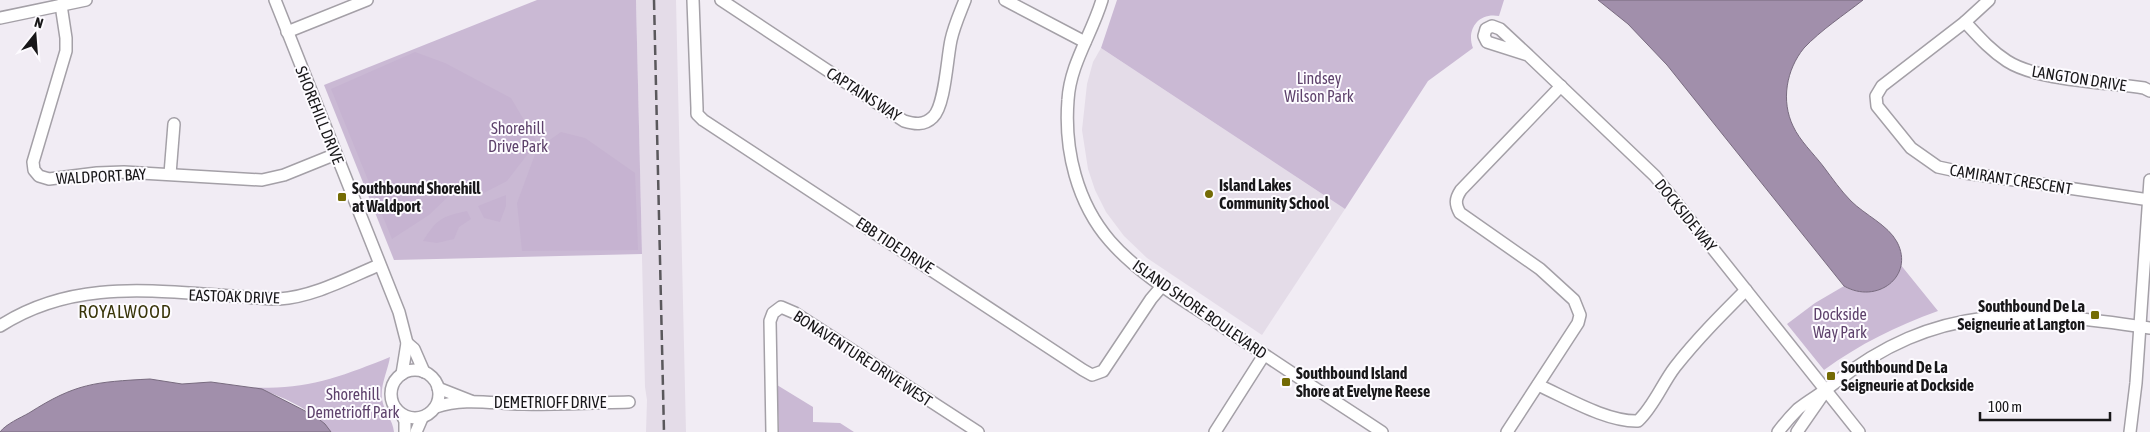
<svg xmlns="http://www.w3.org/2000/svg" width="2150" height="432" font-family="'Asap Condensed',sans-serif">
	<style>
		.built { fill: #e4dce8 }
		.green { fill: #cab9d4 }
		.forest { fill: #c6b3d1 }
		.water { fill: #a18fab; stroke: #786b7f }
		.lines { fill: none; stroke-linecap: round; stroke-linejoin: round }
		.minor-casing { stroke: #a4a0a7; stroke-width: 14 }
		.minor { stroke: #fff; stroke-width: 11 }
		.rail { stroke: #5a585c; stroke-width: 2.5; stroke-dasharray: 10 5; stroke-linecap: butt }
		.poi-dot { fill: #746b05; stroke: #fdfbff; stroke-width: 2 }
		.labels { text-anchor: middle; stroke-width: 4; stroke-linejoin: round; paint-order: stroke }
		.park-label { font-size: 16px; fill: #5e426c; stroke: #fdfbff }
		.street-label { font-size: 16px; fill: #181719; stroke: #fdfbff }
		.poi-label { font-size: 16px; font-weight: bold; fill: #181719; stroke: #fdfbff; text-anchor: start }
		.neighbourhood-label { font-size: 18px; letter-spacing: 1px; fill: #383409; stroke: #fdfbff }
	</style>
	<rect width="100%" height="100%" fill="#f1ecf4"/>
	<g class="built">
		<path d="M636 0H676L686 432H646L647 400 645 387Z"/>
		<path d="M1101 48 1345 209 1262 335 1147 258 1124 236 1106 212 1095 190 1088 169 1082 130 1087 84 1093 62Z"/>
	</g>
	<g class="green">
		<path d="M537 0H636L642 254 394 260 324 85Z"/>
		<path d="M1117 0H1504L1499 16C1478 12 1466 30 1473 48L1428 81 1345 209 1101 48Z"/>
		<path d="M1900 264 1938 311C1896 326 1860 344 1824 370L1787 324 1815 303 1844 286 1852 290 1898 273Z"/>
		<path d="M390 357C388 370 380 386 382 399 384 412 393 420 394 432H331C315 410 277 394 252 387 304 391 343 376 390 357Z"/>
		<path d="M777 385 813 407V422L840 423 854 432H779Z"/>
	</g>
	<g class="forest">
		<path d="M415 52 445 63 511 98 537 142 507 181 478 196 456 189 429 215 392 239 331 89Z"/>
		<path d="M561 132 585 138 635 173 638 250 522 251 517 203 537 149Z"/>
		<path d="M506 195V206L500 222 484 218 478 206Z"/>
		<path d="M467 211 471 219 459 227 454 239 437 243 423 241C438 218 441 217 467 211Z"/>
	</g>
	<g class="water">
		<path d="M1598 0H1863C1844 15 1821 30 1804 48 1786 70 1781 101 1793 126 1800 141 1813 153 1823 166 1832 178 1841 191 1851 201 1865 215 1888 225 1897 242 1915 276 1877 305 1844 286L1667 65 1628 24Z"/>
		<path d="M150 379 182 384 211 382 262 389 315 416 325 424 331 432H0C6 424 20 418 29 413 76 383 95 382 150 379Z"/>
	</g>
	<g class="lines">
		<defs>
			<g id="minor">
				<path d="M275 0 399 312 407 343 402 374"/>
				<path d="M693 0 697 108V114L703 120 1083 370 1092 375 1103 371 1151 299 1162 286"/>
				<path d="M721 0 904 121C914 124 924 126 933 117 945 106 947 58 951 40 954 26 960 13 965 0"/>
				<path d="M1005 0 1085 42"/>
				<path d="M1102 0C1092 34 1070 64 1068 100 1064 150 1077 203 1110 241 1138 273 1177 296 1212 319 1268 358 1325 395 1382 432"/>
				<path d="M1989 0 1965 22 1882 86 1876 96 1877 106 1911 148 1938 167 1966 173 2150 200"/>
				<path d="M61 5 66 38V51L33 162 34 170 39 176 49 179 97 173 124 172 262 180 284 175 336 154"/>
				<path d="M0 18 86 0"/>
				<path d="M1965 22C1978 36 1990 50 2007 61 2038 81 2106 82 2144 88L2150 91"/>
				<path d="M287 32 367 0"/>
				<path d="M1528 55 1500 29 1492 26 1486 29 1484 36 1487 42 1528 55 1655 176 1859 432"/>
				<path d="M170 174 174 124"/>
				<path d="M0 326C73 279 151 291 233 296 248 297 264 299 279 299 313 297 348 278 379 265"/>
				<path d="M407 343 414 349 424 372"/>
				<circle cx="415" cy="394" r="24"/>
				<path d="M1538 385C1567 398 1607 422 1638 421 1654 406 1662 384 1675 367 1697 339 1721 315 1746 290"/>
				<path d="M438 388 471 401"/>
				<path d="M436 407C464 397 495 404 524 404 559 405 594 403 629 402"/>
				<path d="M402 415 405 421V432"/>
				<path d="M416 432 422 418"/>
				<path d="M772 432 770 321 773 313 781 307 795 313 978 432"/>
				<path d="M1215 432 1264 355"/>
				<path d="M1507 432 1578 323 1580 315 1574 300 1540 269 1460 213C1455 204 1455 199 1461 190L1561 86"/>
				<path d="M1778 432C1784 424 1791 416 1798 409 1809 400 1821 394 1832 385 1936 302 2026 309 2150 328"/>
				<path d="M1797 432 1824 393"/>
				<path d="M2130 432 2136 383 2150 180"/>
			</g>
		</defs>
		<use href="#minor" class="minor-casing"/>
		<use href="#minor" class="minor"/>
		<path class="rail" d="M654 0 664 432"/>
	</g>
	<g class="poi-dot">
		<circle cx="1209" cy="194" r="5"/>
		<rect x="337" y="192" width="10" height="10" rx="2.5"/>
		<rect x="2090" y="310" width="10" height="10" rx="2.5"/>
		<rect x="1826" y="371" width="10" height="10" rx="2.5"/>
		<rect x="1281" y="377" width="10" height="10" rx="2.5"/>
	</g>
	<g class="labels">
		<g class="park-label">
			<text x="1319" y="84">Lindsey<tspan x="1319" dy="18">Wilson Park</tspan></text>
			<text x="518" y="134">Shorehill<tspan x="518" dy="18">Drive Park</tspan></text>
			<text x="1840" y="320">Dockside<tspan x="1840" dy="18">Way Park</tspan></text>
			<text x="353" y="400">Shorehill<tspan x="353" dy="18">Demetrioff Park</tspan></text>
		</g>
		<g class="street-label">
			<text transform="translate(2079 78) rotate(9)" y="6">LANGTON DRIVE</text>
			<text transform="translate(864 94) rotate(33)" y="6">CAPTAINS WAY</text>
			<text transform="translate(320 115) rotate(68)" y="6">SHOREHILL DRIVE</text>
			<text transform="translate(101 176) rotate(-3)" y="6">WALDPORT BAY</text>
			<text transform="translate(2011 179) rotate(9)" y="6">CAMIRANT CRESCENT</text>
			<text transform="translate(1686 215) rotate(51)" y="6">DOCKSIDE WAY</text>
			<text transform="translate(895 245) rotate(33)" y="6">EBB TIDE DRIVE</text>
			<text transform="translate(234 296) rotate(2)" y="6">EASTOAK DRIVE</text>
			<text transform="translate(1200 309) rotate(35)" y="6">ISLAND SHORE BOULEVARD</text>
			<text transform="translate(863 358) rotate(33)" y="6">BONAVENTURE DRIVE WEST</text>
			<text x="550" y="408">DEMETRIOFF DRIVE</text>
		</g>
		<g class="poi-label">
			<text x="1219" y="191">Island Lakes<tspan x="1219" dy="18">Community School</tspan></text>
			<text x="352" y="194">Southbound Shorehill<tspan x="352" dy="18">at Waldport</tspan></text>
			<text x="2085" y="312" text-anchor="end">Southbound De La<tspan x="2085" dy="18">Seigneurie at Langton</tspan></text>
			<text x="1841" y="373">Southbound De La<tspan x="1841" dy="18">Seigneurie at Dockside</tspan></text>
			<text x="1296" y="379">Southbound Island<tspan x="1296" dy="18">Shore at Evelyne Reese</tspan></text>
		</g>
		<g class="neighbourhood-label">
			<text x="125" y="318">ROYALWOOD</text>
		</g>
	</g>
	<g transform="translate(35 35) rotate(17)" stroke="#fdfbff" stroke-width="4" paint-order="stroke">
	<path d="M0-4L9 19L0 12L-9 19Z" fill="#181719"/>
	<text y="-8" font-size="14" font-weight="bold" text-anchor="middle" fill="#181719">N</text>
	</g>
	<path d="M1980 412v8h130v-8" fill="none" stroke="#181719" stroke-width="2.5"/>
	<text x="1988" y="412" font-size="15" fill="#181719" stroke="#fdfbff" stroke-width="4" paint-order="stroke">100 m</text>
</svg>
